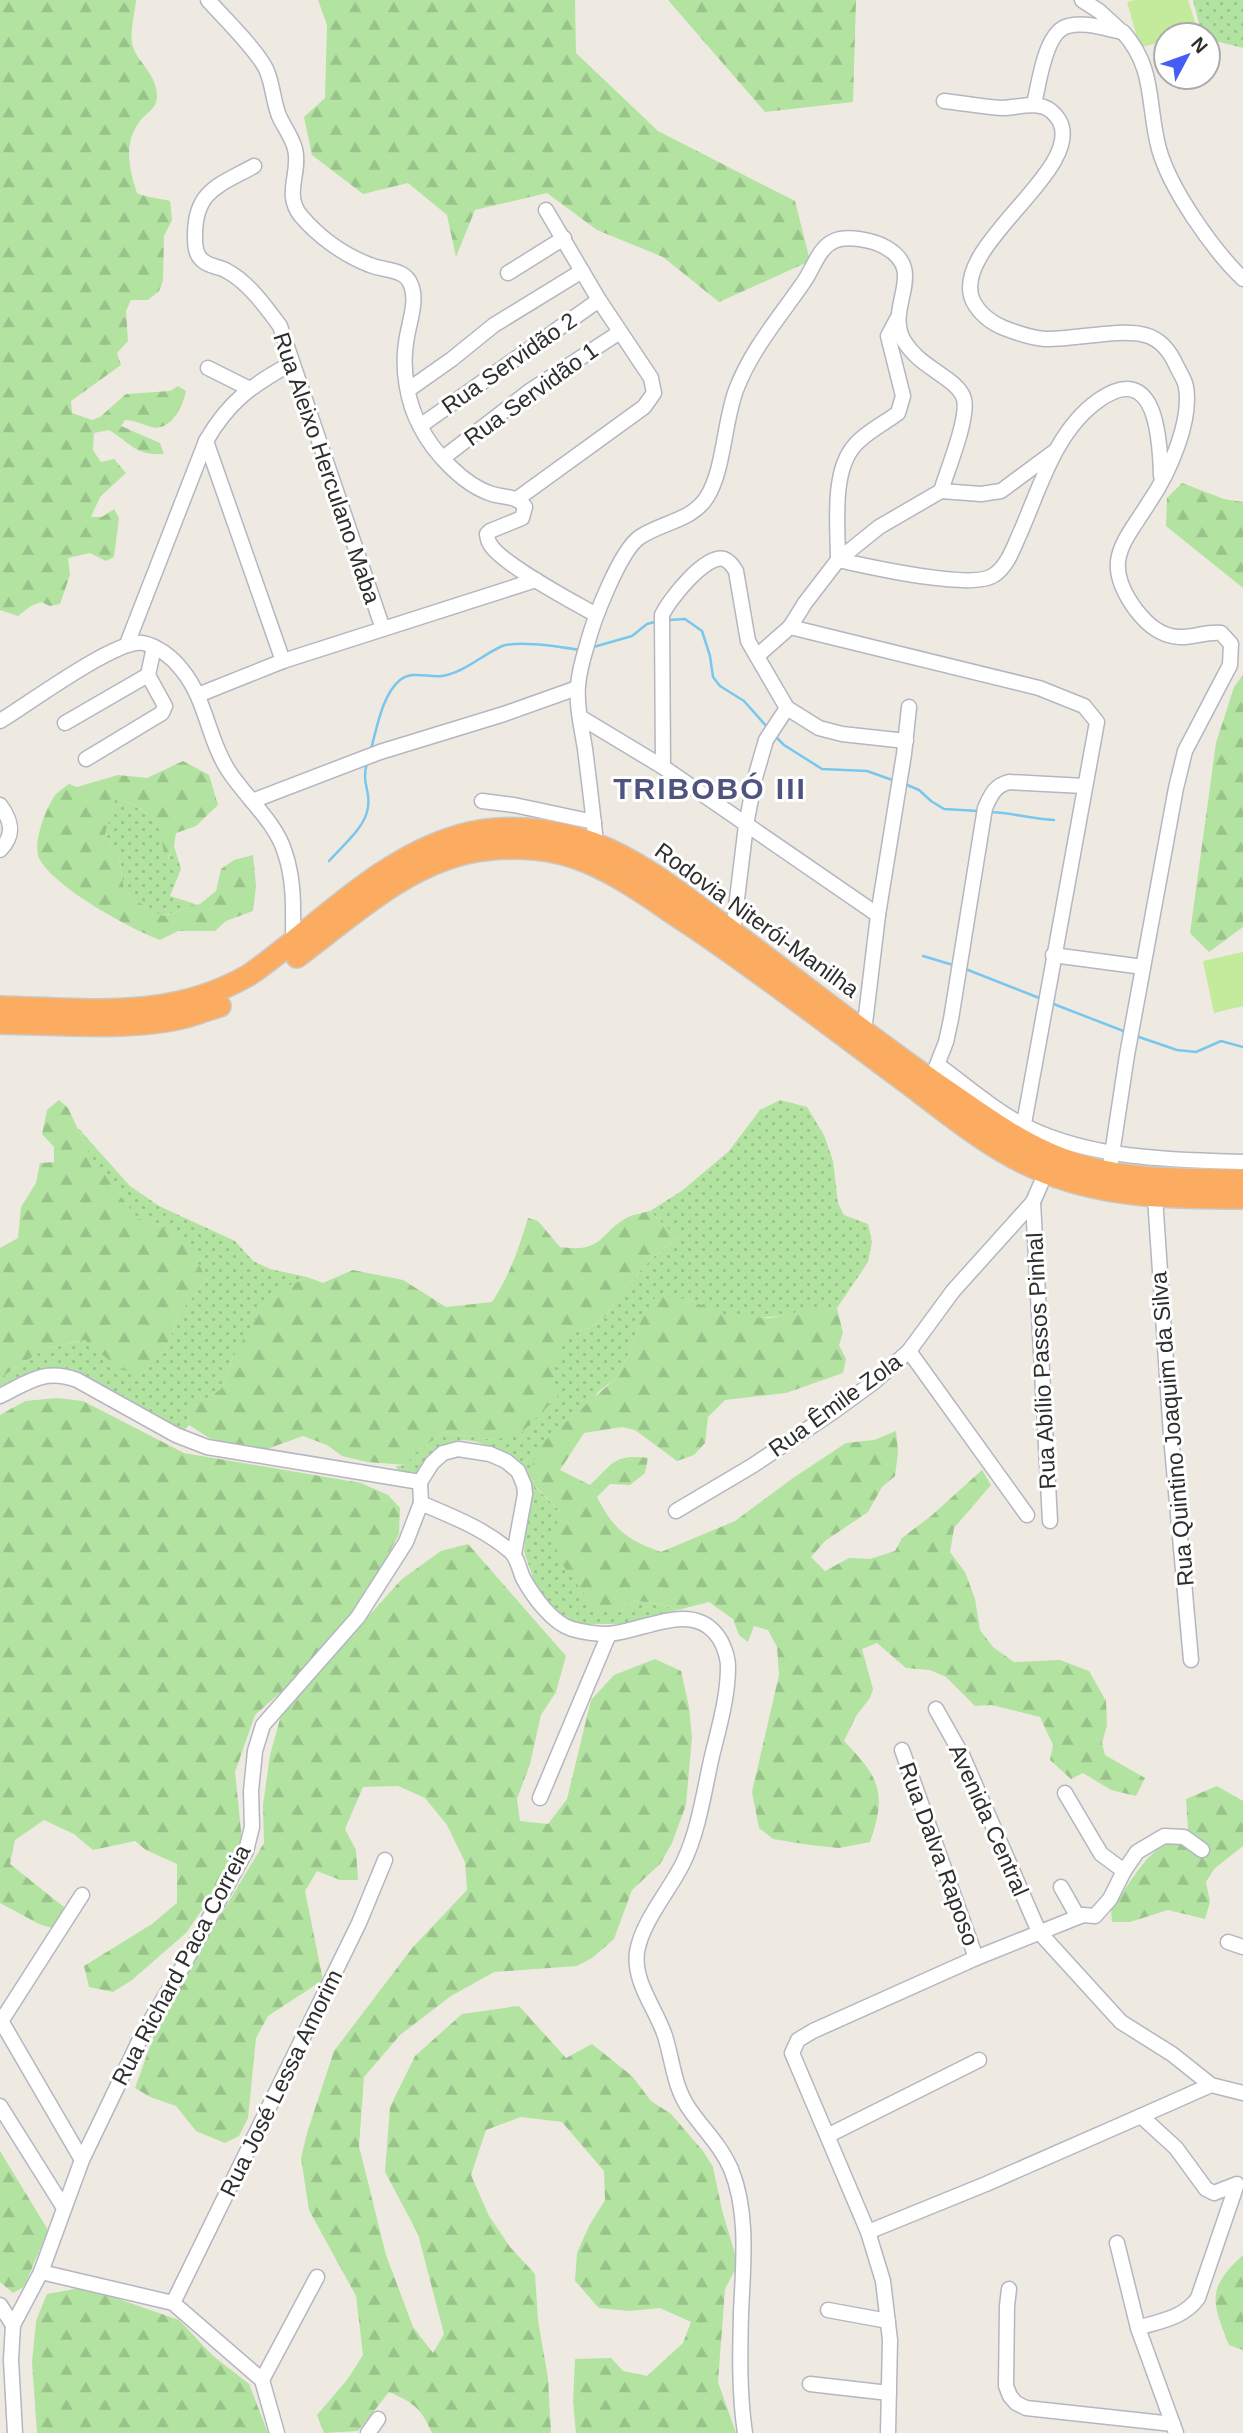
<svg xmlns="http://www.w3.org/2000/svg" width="1243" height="2433" font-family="Helvetica,sans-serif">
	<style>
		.grass { fill: url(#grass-dots) }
		.forest { fill: url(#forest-firs) }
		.pitch { fill: #c4ea9c }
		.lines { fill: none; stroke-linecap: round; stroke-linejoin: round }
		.stream { stroke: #78c7ed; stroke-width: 2.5 }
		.minor-casing { stroke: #b4b6c1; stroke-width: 17 }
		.highway-casing { stroke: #c9c9c9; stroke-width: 24 }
		.minor { stroke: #fff; stroke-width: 14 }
		.highway { stroke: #fbac60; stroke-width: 21 }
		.labels { text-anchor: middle; stroke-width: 6; stroke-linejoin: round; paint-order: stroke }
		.street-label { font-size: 23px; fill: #2e2e2e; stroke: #fff }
		.district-label { font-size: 30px; font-weight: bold; letter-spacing: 2px; fill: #4e547f; stroke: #fff }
	</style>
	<defs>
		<pattern id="grass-dots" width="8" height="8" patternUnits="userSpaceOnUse" patternTransform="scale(1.75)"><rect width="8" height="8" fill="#b2e3a0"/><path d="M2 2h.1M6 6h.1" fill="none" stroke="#99c38a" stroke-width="1.8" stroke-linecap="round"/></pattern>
		<pattern id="forest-firs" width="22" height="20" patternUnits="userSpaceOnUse" patternTransform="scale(1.75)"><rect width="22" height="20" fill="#b2e3a0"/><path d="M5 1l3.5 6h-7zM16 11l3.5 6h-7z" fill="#99c38a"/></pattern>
	</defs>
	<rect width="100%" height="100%" fill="#efeae1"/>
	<g class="grass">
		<path d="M1193 0H1243V48L1208 39V35H1202Z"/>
		<path d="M116 796C131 804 149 811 158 826 163 835 161 847 168 859L174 846 181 869 170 896 198 905 162 916 133 899 124 888 119 859 105 834Z"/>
		<path d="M780 1100 807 1107 824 1135 833 1161 838 1203 844 1215 868 1224 872 1242 868 1262 837 1308C804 1310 760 1323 728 1316 714 1313 700 1304 687 1299L639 1325 631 1350 615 1379 598 1392 535 1487 562 1513 622 1611 635 1601 655 1603 678 1610 647 1617 629 1624H564L537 1590 524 1551 530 1495 521 1465C495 1448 465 1427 435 1451 425 1459 420 1464 416 1477L398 1471 396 1466 407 1465 413 1454 445 1432 494 1440 538 1415 557 1397 550 1372 567 1335 590 1328 606 1316 619 1295 651 1259 681 1235 669 1230 650 1211 683 1190 729 1151 760 1110Z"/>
		<path d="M78 1128 130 1186 159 1206 235 1241 253 1261 270 1269 307 1277 283 1289 233 1357 221 1389 188 1410 189 1425 181 1434 79 1374 0 1392V1378L44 1349 86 1340 164 1353 180 1312 207 1280 161 1226 137 1218 89 1155Z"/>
	</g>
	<g class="forest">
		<path d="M0 0H136C135 13 130 30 132 43 135 61 157 73 157 96 157 109 147 112 140 121 123 143 129 169 137 193 148 198 159 198 170 201L172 220 164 236 163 280 159 291 148 300H131L126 311 128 341 117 353 121 365 71 401 72 413 92 420 100 417 126 394 170 391 178 386 186 391C183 406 171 432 151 427 141 424 135 420 125 420L121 426 160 443 164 454C135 456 131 443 109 430L94 433 93 450 101 462 114 459 126 473 100 497 91 517H102L114 509 119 518 114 557 106 561 90 553 68 558 70 575 60 604 50 606 41 602 31 606 18 616 0 610Z"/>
		<path d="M318 0H575L576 53 658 131 795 201 810 261 719 302 663 257 597 230 547 193 475 210 456 257 447 215 408 183 363 194 312 155 304 117 325 98 327 25Z"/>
		<path d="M668 0H856L853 102 765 112Z"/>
		<path d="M1182 483 1224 499 1243 502V588L1166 526 1167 498Z"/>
		<path d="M1243 675V927L1209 952 1190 933 1216 743 1234 687Z"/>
		<path d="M183 761 209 775 218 805 196 826 176 833 174 846 167 860C162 849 162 835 158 827 150 811 131 803 116 797L105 834 119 859 124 888 133 899 163 916 200 904 216 891 221 869 234 860 253 855 256 886 253 911 226 921 215 931H178L160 940C129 928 57 889 40 860 31 846 46 807 56 794 60 790 65 787 69 784L77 787 118 775 147 778Z"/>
		<path d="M59 1100 68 1108 90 1155 137 1218 161 1226 186 1241 207 1280 180 1312 164 1353 134 1376 110 1361 85 1340 44 1349 0 1378V1248L18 1238 21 1207 36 1183 40 1163 54 1162V1147L42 1134 47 1110Z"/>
		<path d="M650 1211 669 1230 682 1234 651 1259 619 1295 606 1316 590 1328 567 1335 551 1372 554 1375 557 1397 521 1433 494 1440 445 1432 413 1454 407 1465 367 1462 342 1456 327 1445 303 1436 264 1450 211 1439 189 1425 188 1410 221 1389 233 1357 258 1314 283 1289 307 1277 323 1283 353 1270 403 1280 446 1307 492 1302C510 1275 519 1248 528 1218L538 1221 560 1247C604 1253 598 1234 628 1217 635 1214 643 1213 650 1211Z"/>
		<path d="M656 1296 687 1299 728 1316 770 1318 806 1310 837 1308 843 1333 839 1345 846 1359 843 1373 786 1393 725 1400 708 1417 705 1443 694 1455 677 1461 635 1430 622 1427 584 1433 560 1470 590 1485C614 1463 613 1454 648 1458L645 1473 630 1485 610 1484 597 1497C614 1530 627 1540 661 1552L735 1521 793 1478 846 1443 874 1440 896 1431 898 1452 895 1476 882 1487 868 1512 825 1541 811 1557 825 1571 849 1558 870 1559 895 1551 902 1538 931 1516 982 1470 991 1485 954 1528 950 1552 965 1572 975 1599 980 1630 993 1647 1014 1662 1060 1660 1089 1671 1106 1701 1107 1725 1102 1743 1105 1755 1145 1778 1136 1796 1111 1790 1083 1773 1071 1779 1050 1760 1053 1745 1040 1717 992 1705 975 1706 946 1677 930 1670 906 1668 877 1643 862 1649 873 1689 870 1698 856 1716 844 1741C880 1778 887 1793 870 1842L839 1848 810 1845 773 1839 759 1828 752 1792 779 1675 777 1647 768 1630 754 1626 748 1642 739 1635 733 1619 709 1602 678 1610 655 1603 635 1601 622 1611H597L559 1560 553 1531 562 1513 535 1486 530 1471 540 1445 615 1379 631 1350 639 1325Z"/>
		<path d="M57 1398 83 1401 184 1453 361 1483 388 1495 400 1508 399 1534 357 1612 282 1691 255 1715 235 1772 242 1840 208 1901 186 1933 132 1980 113 1992 89 1987 84 1966 152 1924 177 1903V1864L146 1850 135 1841 93 1850 74 1834 44 1820 15 1840 10 1864 64 1907 55 1929 39 1924 0 1903V1415L25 1401Z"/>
		<path d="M468 1544 566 1656 556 1692 541 1715 530 1764 517 1799 520 1821 548 1824 567 1799 591 1700 614 1675 655 1659 681 1671 689 1707 692 1737 686 1805 672 1843 660 1864 632 1890 614 1939 592 1958 577 1966 494 1972 451 1996 400 2035 364 2077 359 2146 386 2255 413 2327 433 2353 444 2334 418 2234 385 2172 390 2107 415 2056 462 2014 519 2006 566 2058 592 2044 632 2076 651 2101 671 2114 703 2151 713 2167 722 2210 738 2264 725 2289 718 2382 736 2433H576L573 2402 575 2359 611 2358 623 2371 647 2376 683 2343 691 2322 660 2308 629 2311 599 2308 575 2281 577 2253 589 2226 605 2200 604 2171 562 2122 521 2117 486 2130 471 2175 489 2216 510 2247 535 2274 538 2320 548 2378 551 2433H432C421 2408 414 2403 389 2392L358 2431 324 2433 317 2415 347 2380 363 2355 356 2296 309 2210 301 2158 307 2133 334 2051 413 1947 467 1890 465 1862 447 1825 425 1798 398 1786 363 1787 345 1829 356 1850 358 1880H340L317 1871 305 1891 323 1980 268 2016 256 2038 248 2118 239 2136 225 2143 196 2131 176 2106 150 2097 135 2088 162 2013 264 1843 263 1805 270 1755 282 1712 402 1579 441 1551Z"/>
		<path d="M1217 1786 1243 1801V1846L1214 1869 1206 1882 1210 1902 1205 1919 1168 1910 1130 1922H1112L1111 1909C1123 1893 1134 1874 1148 1858 1160 1845 1176 1841 1188 1828L1186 1799Z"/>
		<path d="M0 2151 48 2230 24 2287 13 2293 0 2282Z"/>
		<path d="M1243 2255V2350L1229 2345C1211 2301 1207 2288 1243 2255Z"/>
		<path d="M80 2288 110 2296 179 2320 212 2355 249 2384 268 2433H37L32 2362 36 2321 47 2294Z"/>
	</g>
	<g class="pitch">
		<path d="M1135 0H1188L1198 31 1184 35H1166V40L1140 48 1127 2Z"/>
		<path d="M1243 952V1006L1214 1013 1203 961Z"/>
	</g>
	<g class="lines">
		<g class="stream">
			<path d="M668 620 685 619 702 631 710 656 713 677 720 686 744 701 768 728"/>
			<path d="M590 648 632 636 647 624 658 621"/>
			<path d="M775 736 784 745 822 769 867 771 895 781"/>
			<path d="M371 749C377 728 382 695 400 680 412 670 429 678 442 676 463 673 481 656 500 647 516 639 562 647 580 650"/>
			<path d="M905 784 919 790 931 801 944 809 978 811"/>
			<path d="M988 812C1010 812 1031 819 1054 820"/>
			<path d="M329 861C342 846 366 827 368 807 371 791 361 784 367 763"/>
			<path d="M923 956 953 965"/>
			<path d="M963 968 1042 999"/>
			<path d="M1051 1003 1126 1032"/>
			<path d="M1136 1036 1177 1050 1196 1052 1221 1041 1243 1047"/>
		</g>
		<defs>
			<g id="minor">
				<path d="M208 0C224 18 257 50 266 69 273 84 273 101 279 116 284 127 292 137 295 149 301 173 283 194 301 216 319 237 344 255 370 265 384 271 405 268 411 285 418 302 408 325 406 343 402 369 407 402 420 426 433 452 463 485 492 494 504 498 517 495 525 507L522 518 490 531 487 534C488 538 487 540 490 544 501 564 574 602 596 615"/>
				<path d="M1082 0 1099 11 1122 32"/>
				<path d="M944 101C963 103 982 107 1002 108 1016 108 1030 102 1044 107 1050 109 1055 114 1059 120 1087 169 948 247 973 301 979 313 991 323 1004 328 1017 333 1031 338 1045 339 1073 340 1120 328 1145 335 1161 339 1171 353 1177 367 1180 373 1185 380 1186 387 1192 421 1169 473 1150 501 1124 543 1100 561 1136 610 1147 624 1160 636 1179 637 1193 638 1207 631 1221 633L1231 644 1230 665 1185 751 1176 788 1127 1055 1109 1174"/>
				<path d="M1034 104C1039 84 1045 31 1068 26 1084 21 1106 29 1123 32 1156 69 1147 105 1159 149 1170 189 1213 250 1243 279"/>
				<path d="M254 166C220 185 195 190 195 235 195 244 195 254 202 260 209 267 219 266 227 271 248 282 266 307 280 326L383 629"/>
				<path d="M508 273 564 238"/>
				<path d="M897 319 888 336 903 396 898 413C885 423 866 432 855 445 831 471 838 527 838 560 867 566 972 591 994 575 1008 566 1014 546 1021 531 1041 485 1056 430 1099 400 1156 360 1160 438 1161 476"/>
				<path d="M208 368 250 389"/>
				<path d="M408 390 452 359 494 325 582 271"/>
				<path d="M420 426 599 300"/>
				<path d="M206 441 283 661"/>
				<path d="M443 458 531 390 620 332"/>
				<path d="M941 491 981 494 1001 491 1055 451"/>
				<path d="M517 499 644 407 654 393 651 378 599 300 546 210"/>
				<path d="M790 627 1039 688 1084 706 1097 722 1021 1140"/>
				<path d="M127 644 206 441C229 401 252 385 292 363"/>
				<path d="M148 675 154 647"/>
				<path d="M198 695 283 661 536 580"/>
				<path d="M580 717 663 767 878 915"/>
				<path d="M0 721C27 705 117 638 143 643 158 646 173 658 182 670 206 699 208 739 228 770 246 798 276 822 285 853 295 882 293 913 293 943"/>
				<path d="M65 723 148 675 165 706 162 713 86 759"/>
				<path d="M663 767 662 615C669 600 705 554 724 559 729 561 733 566 736 571L748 641 787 708 819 728 842 734 906 741"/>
				<path d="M252 801 380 752 504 714 577 688"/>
				<path d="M482 801 514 805 594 822"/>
				<path d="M0 805C12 821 15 835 0 850"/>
				<path d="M596 844C593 812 589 781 585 749 582 729 576 706 578 686 579 672 583 658 587 645 593 621 620 550 640 537 662 522 692 521 707 497 724 470 724 422 736 390 751 350 779 318 803 283 813 270 818 248 834 241 847 235 873 240 885 247 929 271 884 307 904 341 915 359 931 367 947 379 954 384 962 391 964 399 969 418 947 471 941 491L879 527 838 560 805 603 790 627 757 656"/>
				<path d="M733 932 746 825 755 778 766 740 787 708"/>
				<path d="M1053 955 1143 967"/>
				<path d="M864 1032 878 915 904 754 909 707"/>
				<path d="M938 1065C967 1086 995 1111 1027 1127 1093 1159 1171 1160 1243 1162"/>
				<path d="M931 1080 946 1042 951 1019 985 808C991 795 994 786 1009 782L1084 786"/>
				<path d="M1155 1197 1171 1436 1191 1660"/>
				<path d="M1033 1202 1050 1521"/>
				<path d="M909 1351 1027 1515"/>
				<path d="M0 1396C29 1382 44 1368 77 1380L176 1435 207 1447 420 1482"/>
				<path d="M421 1503C453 1517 483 1528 510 1551 518 1558 519 1569 523 1578 533 1596 552 1623 572 1629 583 1632 597 1634 608 1634 642 1632 690 1601 716 1634 723 1642 728 1657 728 1667 728 1697 719 1727 712 1756 704 1791 699 1829 684 1861 671 1889 642 1921 637 1952 633 1983 656 2008 665 2036 673 2062 674 2088 690 2110 704 2130 721 2146 731 2169 749 2213 743 2266 741 2313 740 2353 739 2393 745 2433"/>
				<path d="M676 1511 752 1466 833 1412 874 1382 909 1351 953 1291 1033 1202 1046 1172"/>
				<path d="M936 1709 963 1757 1039 1932 1121 2022 1172 2054 1211 2085 1243 2093"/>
				<path d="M902 1750 976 1958"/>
				<path d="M1065 1793 1101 1854 1124 1871"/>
				<path d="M540 1798 609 1634"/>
				<path d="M1061 1887 1078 1917"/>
				<path d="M1228 1942 1243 1947"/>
				<path d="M0 2019 82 2160"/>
				<path d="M0 2023 82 1895"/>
				<path d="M0 2106 64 2208"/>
				<path d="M1141 2116 1211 2085"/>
				<path d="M829 2135 979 2060"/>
				<path d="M868 2232 986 2184 1141 2116 1176 2148 1206 2189 1214 2193 1237 2184 1198 2298C1184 2318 1160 2321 1138 2328"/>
				<path d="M1117 2243 1138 2328 1176 2433"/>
				<path d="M41 2272 173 2303 262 2380 277 2433"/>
				<path d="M1009 2289 1007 2306 1006 2386 1010 2396 1016 2403 1026 2408 1173 2424"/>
				<path d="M173 2303 359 1923 385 1860"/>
				<path d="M0 2305 13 2325"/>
				<path d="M828 2310 888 2321"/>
				<path d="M262 2380 317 2277"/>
				<path d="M810 2384 889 2393"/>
				<path d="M15 2433 11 2360 13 2325 41 2272 82 2160 143 2033 183 1966 246 1851 252 1827 251 1791 255 1751 263 1725 358 1617 406 1542 421 1503 420 1482 432 1463 443 1453 458 1449 490 1454 506 1461 518 1471 524 1485 525 1494 514 1554"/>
				<path d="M368 2433 378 2419"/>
				<path d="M888 2433 890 2340 883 2281 868 2232 792 2053 798 2040 813 2031 976 1958 1083 1915 1095 1916 1110 1899 1124 1871 1137 1852 1164 1836 1184 1837 1202 1850"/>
			</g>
			<g id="highway">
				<path d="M297 957C352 916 407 863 477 851 514 845 555 848 589 863 624 878 654 901 686 922 764 974 838 1032 914 1088 952 1117 991 1149 1035 1168 1101 1198 1173 1198 1243 1198"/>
				<path d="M0 1007C88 1009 170 1021 249 975 317 928 377 860 458 836 501 823 552 828 593 843 639 860 680 893 719 922 794 977 867 1036 944 1089 982 1115 1019 1143 1062 1159 1121 1182 1182 1179 1243 1180"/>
				<path d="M0 1023C58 1024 134 1031 189 1016 199 1013 209 1009 220 1006"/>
			</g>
		</defs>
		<use href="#minor" class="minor-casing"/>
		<use href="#highway" class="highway-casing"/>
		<use href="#minor" class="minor"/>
		<use href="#highway" class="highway"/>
	</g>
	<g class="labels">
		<g class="street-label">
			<text transform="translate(509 363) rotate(-35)" y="8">Rua Servidão 2</text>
			<text transform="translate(531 394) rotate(-36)" y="8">Rua Servidão 1</text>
			<text transform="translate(327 468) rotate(71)" y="8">Rua Aleixo Herculano Maba</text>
			<text transform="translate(757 920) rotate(36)" y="8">Rodovia Niterói-Manilha</text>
			<text transform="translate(1041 1361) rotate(-93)" y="8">Rua Abílio Passos Pinhal</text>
			<text transform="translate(835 1405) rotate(-36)" y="8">Rua Êmile Zola</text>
			<text transform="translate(1172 1429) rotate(-95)" y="8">Rua Quintino Joaquim da Silva</text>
			<text transform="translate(989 1820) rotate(66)" y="8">Avenida Central</text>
			<text transform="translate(939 1854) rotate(70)" y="8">Rua Dalva Raposo</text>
			<text transform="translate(181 1965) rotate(-62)" y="8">Rua Richard Paca Correia</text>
			<text transform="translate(281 2083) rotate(-64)" y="8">Rua José Lessa Amorim</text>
		</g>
		<g class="district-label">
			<text x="710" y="799">TRIBOBÓ III</text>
		</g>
	</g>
	<g transform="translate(1187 56) rotate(49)"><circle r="33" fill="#ffffff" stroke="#ababab" stroke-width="2"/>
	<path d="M0-5L12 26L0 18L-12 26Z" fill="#465cf7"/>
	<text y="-10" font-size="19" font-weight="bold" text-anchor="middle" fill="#2e2e2e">N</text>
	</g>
</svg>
